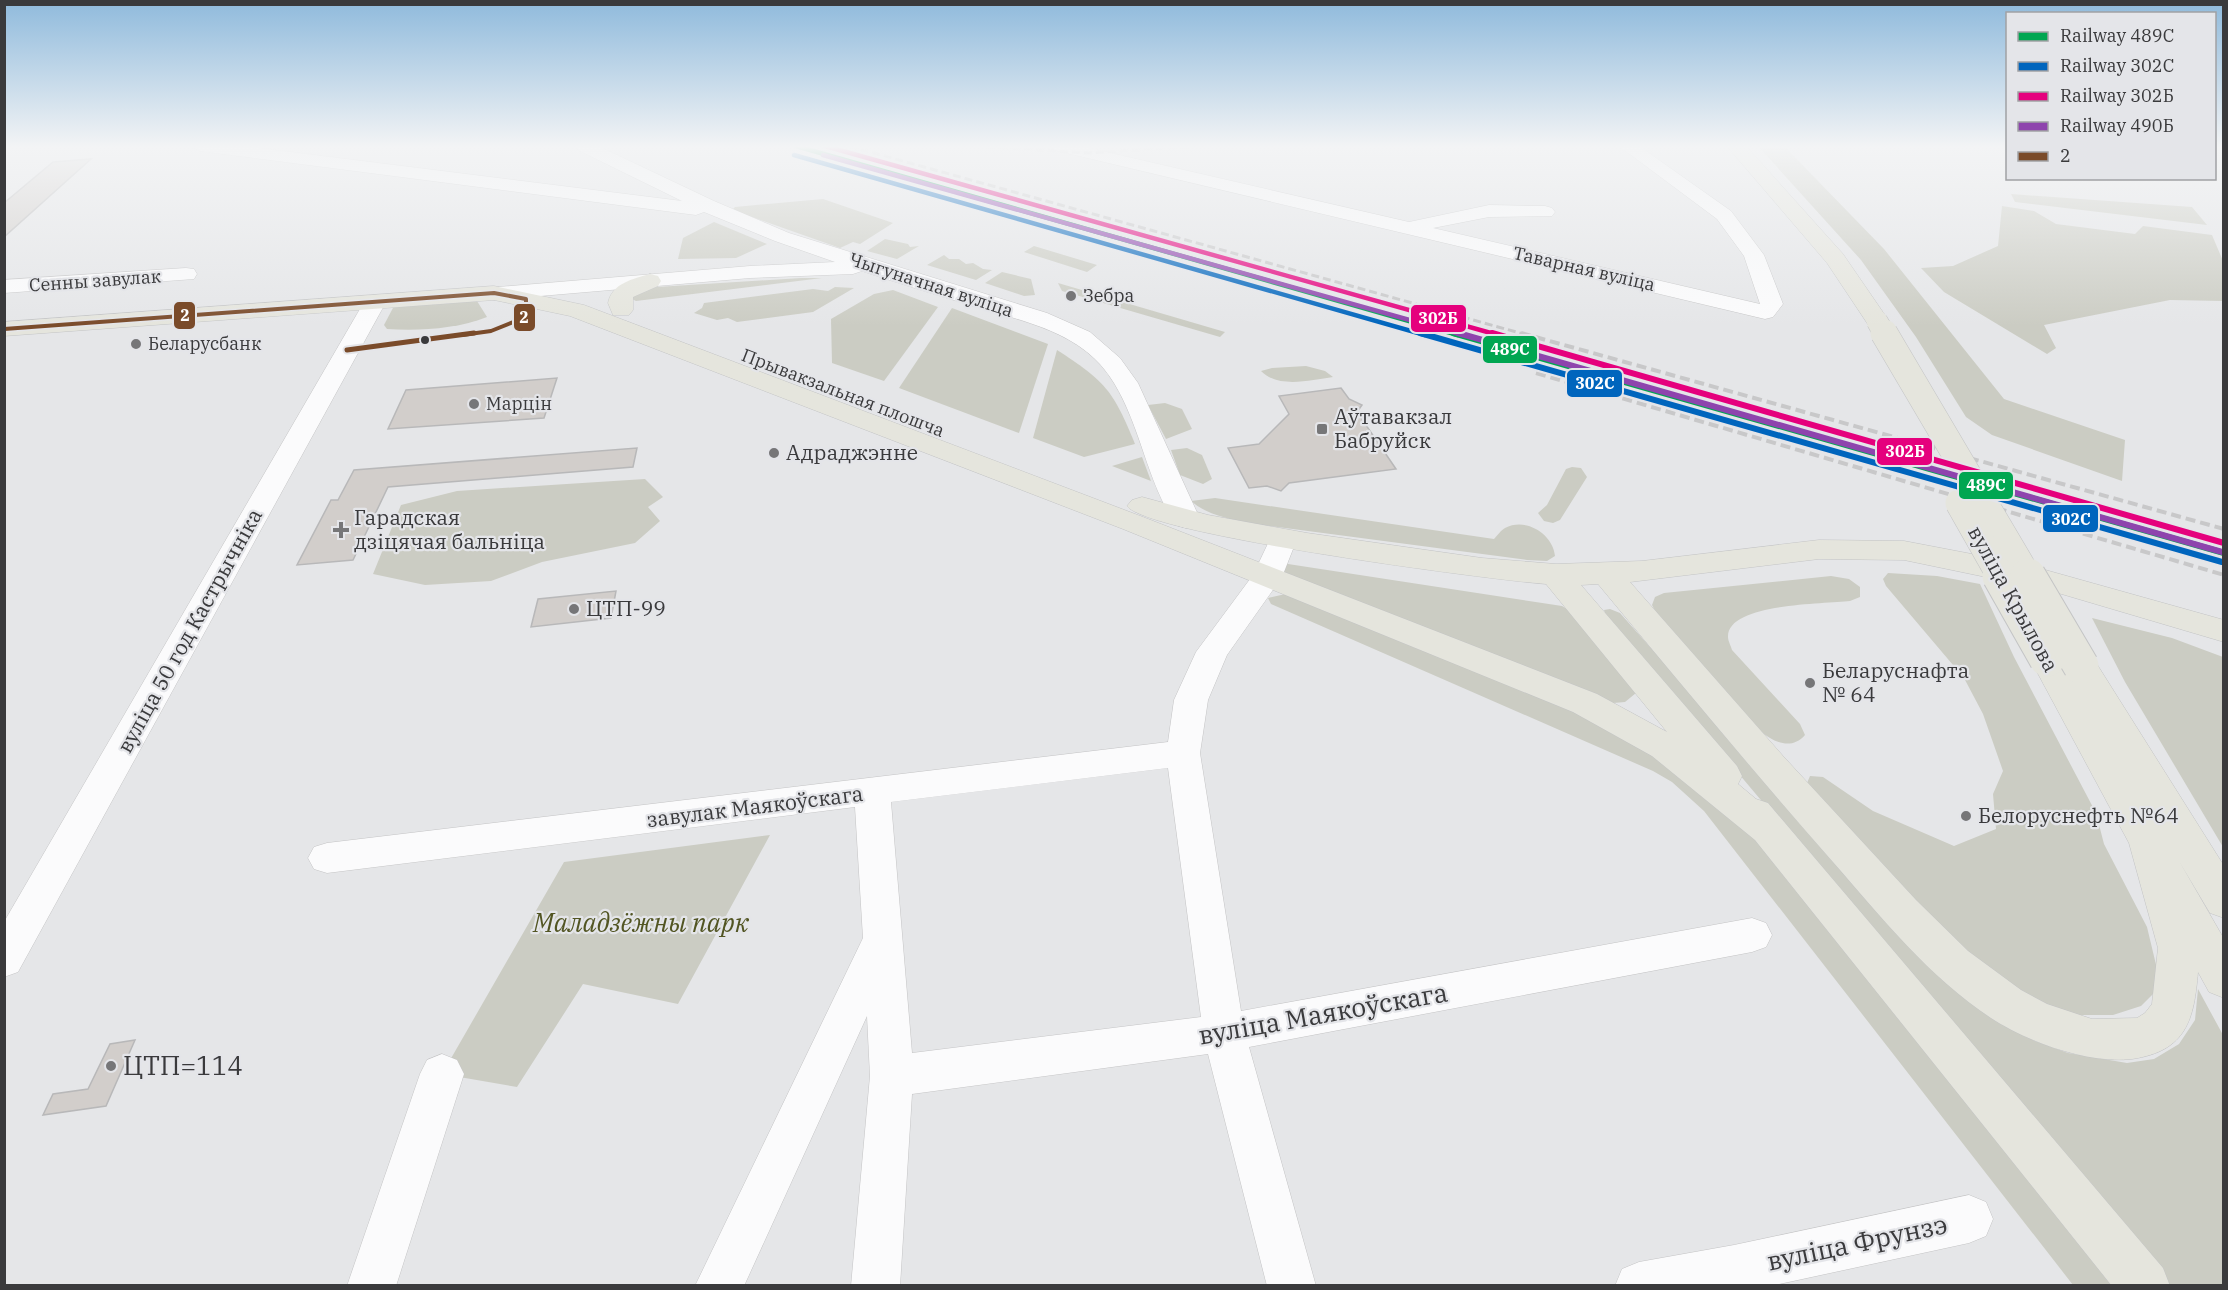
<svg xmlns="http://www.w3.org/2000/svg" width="2228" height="1290" font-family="'IBM Plex Serif',serif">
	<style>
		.green { fill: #cbccc3 }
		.building { fill: #d2cecb; stroke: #b8b8b9; stroke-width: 1.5 }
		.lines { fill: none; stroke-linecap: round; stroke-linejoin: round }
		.minor-casing { stroke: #c4c4c5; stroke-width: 1 }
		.major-casing { stroke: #c3c4c5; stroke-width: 1 }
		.minor { fill: #fbfbfc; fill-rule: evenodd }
		.major { fill: #e5e5dd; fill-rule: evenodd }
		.rail-far1 { stroke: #c8c8c9; stroke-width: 3; stroke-dasharray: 8 4; stroke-linecap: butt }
		.rail { stroke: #c8c8c9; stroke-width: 4; stroke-dasharray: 10 5; stroke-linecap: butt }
		.major-bridge-far2-casing { stroke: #c3c4c5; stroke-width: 22; stroke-linecap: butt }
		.major-bridge-far1-casing { stroke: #c3c4c5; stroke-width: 28; stroke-linecap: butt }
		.major-bridge-casing { stroke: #c3c4c5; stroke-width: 37; stroke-linecap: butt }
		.major-bridge-far2 { stroke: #e5e5dd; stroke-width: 21 }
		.major-bridge-far1 { stroke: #e5e5dd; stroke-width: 27 }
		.major-bridge { stroke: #e5e5dd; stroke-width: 35 }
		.bus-1-far1-casing { stroke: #e4e5e9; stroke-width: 7 }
		.bus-1-casing { stroke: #e4e5e9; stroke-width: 9 }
		.bus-1-far1 { stroke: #7a4b2a; stroke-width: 4 }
		.bus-1 { stroke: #7a4b2a; stroke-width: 5 }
		.rail-1-far1-casing { stroke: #e4e5e9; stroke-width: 8 }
		.rail-1-casing { stroke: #e4e5e9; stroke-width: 10 }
		.rail-2-far1-casing { stroke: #e4e5e9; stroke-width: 8 }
		.rail-2-casing { stroke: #e4e5e9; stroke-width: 10 }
		.rail-3-far1-casing { stroke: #e4e5e9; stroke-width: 8 }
		.rail-3-casing { stroke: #e4e5e9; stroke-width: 10 }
		.rail-4-far1-casing { stroke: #e4e5e9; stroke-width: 8 }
		.rail-4-casing { stroke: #e4e5e9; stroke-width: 10 }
		.rail-1-far1 { stroke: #00a651; stroke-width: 4.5 }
		.rail-1 { stroke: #00a651; stroke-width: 6 }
		.rail-2-far1 { stroke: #0065bd; stroke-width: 4.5 }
		.rail-2 { stroke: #0065bd; stroke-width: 6 }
		.rail-3-far1 { stroke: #e5007d; stroke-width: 4.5 }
		.rail-3 { stroke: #e5007d; stroke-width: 6 }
		.rail-4-far1 { stroke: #8e44ad; stroke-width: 4.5 }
		.rail-4 { stroke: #8e44ad; stroke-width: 6 }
		.poi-dot { fill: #767678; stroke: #e4e5e9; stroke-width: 2 }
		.bus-dot { fill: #3a3a3c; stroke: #e4e5e9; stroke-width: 2 }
		.labels { text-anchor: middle; stroke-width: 4.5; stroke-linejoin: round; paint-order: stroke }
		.far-street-label { font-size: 18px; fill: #3a3a3c; stroke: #e4e5e9 }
		.far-poi-label { font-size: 18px; fill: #3a3a3c; stroke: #e4e5e9; text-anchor: start }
		.poi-label { font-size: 21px; fill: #3a3a3c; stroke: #e4e5e9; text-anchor: start }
		.street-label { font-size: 21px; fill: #3a3a3c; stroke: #e4e5e9 }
		.near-park-label { font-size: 26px; font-style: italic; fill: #525523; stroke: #e4e5e9 }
		.near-street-label { font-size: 26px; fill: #3a3a3c; stroke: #e4e5e9 }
		.near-poi-label { font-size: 26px; fill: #3a3a3c; stroke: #e4e5e9; text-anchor: start }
		.line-badge { stroke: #e4e5e9; stroke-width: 2 }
		.badge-label { font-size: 16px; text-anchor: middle; font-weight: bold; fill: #fff }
	</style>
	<rect width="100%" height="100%" fill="#e5e6e8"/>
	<g class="green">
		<path d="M1758 146H1784L1884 249 2004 399 2125 440 2122 481 1992 435 1966 417 1916 337 1861 260Z"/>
		<path d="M2011 194 2192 207 2207 225 2015 202Z"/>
		<path d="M823 199 893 223 860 244 853 242 840 248 732 210 735 207Z"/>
		<path d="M2002 206 2034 211 2056 224 2135 234 2143 226 2212 235 2223 261V301L2170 300 2044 325 2056 348 2047 354 1944 292 1921 268 1953 266 1998 246Z"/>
		<path d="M714 222 767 244 736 258 678 259 683 238Z"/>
		<path d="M885 239 908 244 910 247 919 246 897 259 867 251Z"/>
		<path d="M1034 246 1097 265 1087 272 1024 252Z"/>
		<path d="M944 255 949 259H959L966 264 973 263 983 269 992 270 976 280 927 265Z"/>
		<path d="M1002 272 1031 279 1035 295 1024 296 985 283Z"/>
		<path d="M801 278H822L636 301 630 298 641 288Z"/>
		<path d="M1058 283 1225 332 1220 337 1062 291Z"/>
		<path d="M835 287 854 288 813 312 737 322 728 318 717 320 694 313 702 308 704 303 813 289 828 291Z"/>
		<path d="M893 290 938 307 884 381 832 363 831 319 874 294Z"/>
		<path d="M477 301 487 317C457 329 419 331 387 329L384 325 394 306Z"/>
		<path d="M952 308 1048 344 1019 433 899 388Z"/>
		<path d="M1057 350C1105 381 1113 390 1135 444L1084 457 1033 438Z"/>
		<path d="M1306 366 1325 371 1333 377C1311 380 1278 389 1261 371L1272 368Z"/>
		<path d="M1165 403 1182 409 1192 429 1166 439 1148 405Z"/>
		<path d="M1187 448 1202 455 1212 479 1203 484 1180 475 1171 450Z"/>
		<path d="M1142 457 1151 481 1112 466Z"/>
		<path d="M1572 467 1581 468 1587 477 1560 520 1553 523 1544 521 1538 513 1547 505 1566 469Z"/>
		<path d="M645 479 663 497 648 507 660 521 635 543 542 562 491 581 425 585 373 574 401 505 457 491Z"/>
		<path d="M1215 498 1494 539C1497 536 1501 530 1505 528 1526 517 1553 534 1555 556L1547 561 1527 560 1247 523C1227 518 1207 515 1191 501Z"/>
		<path d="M1288 564 1562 606 1574 613 1636 693 1625 702 1613 703 1285 575 1280 565Z"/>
		<path d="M1888 573 1937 576 1980 584 2014 657 2096 813 2104 844 2147 927 2158 973 2155 992 2141 1006 2113 1015H2078L2046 1007 1958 948 1807 783 1810 776 1823 777 1873 811 1954 846 1996 829 1993 794 2003 771 1983 714 1964 678 1886 586 1883 579Z"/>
		<path d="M1831 576 1849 579 1860 587V597L1850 601C1825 604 1727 603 1728 637 1728 641 1731 646 1732 650L1800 724 1805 735C1791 751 1773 742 1759 730L1657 615 1652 605 1655 597 1664 593Z"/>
		<path d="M1290 593 1564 704 1648 748 1700 786 1788 869 2127 1285H2073L1704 811 1672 782 1653 771 1271 604 1268 598Z"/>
		<path d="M1610 609 1620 613 1902 932 1999 1021 2035 1041 2068 1053 2127 1063 2154 1059 2179 1044 2195 1020 2198 989 2223 1035V1285H2169L1606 616 1604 610Z"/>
		<path d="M2092 618 2172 638 2223 657V847L2125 682Z"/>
		<path d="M770 835 678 1004 583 984 517 1087 442 1074 564 862Z"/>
	</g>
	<g class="building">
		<path d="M91 159 4 237V203L53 162Z"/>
		<path d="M557 378 544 418 388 429 406 390Z"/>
		<path d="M1341 388 1349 399 1362 405 1357 412 1396 469 1289 483 1281 491 1267 486 1249 488 1228 448 1259 444 1289 414 1279 396Z"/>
		<path d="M637 448 633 467 388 487 353 560 297 565 331 500H338L354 470Z"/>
		<path d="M616 591 611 618 531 627 538 599Z"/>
		<path d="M135 1040 106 1106 43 1115 53 1094 88 1089 110 1044Z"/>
	</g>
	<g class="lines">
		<defs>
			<g id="minor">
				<path d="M191 146H243L682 201 578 150 575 146H598L714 201 789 233 1047 313 1090 332 1120 358 1138 383 1200 519 1196 525 1186 528 1176 525C1147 482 1141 427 1114 383 1083 331 1024 322 970 305 934 294 898 283 862 271L853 274 750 278 494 300 486 298 483 293 486 288 750 266 835 262 775 241 704 212 696 215 200 151Z"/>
				<path d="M1049 146H1080L1409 222 1489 205 1545 206 1552 208 1555 212 1552 216 1489 217 1433 228 1760 304 1744 256 1717 219 1619 146H1639L1731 211 1764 255 1783 304 1773 317 1765 319 1058 151Z"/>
				<path d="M186 268 194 269 197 274 194 279 4 293V280Z"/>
				<path d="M375 295 383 297 386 302 18 972 4 977V922L364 302 367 297Z"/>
				<path d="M1283 530 1293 533 1297 539 1282 577 1227 655 1208 700 1200 753 1241 1011 1752 918 1766 923 1772 935 1766 947 1752 952 1249 1047 1316 1286H1267L1208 1054 912 1094 900 1286H851L870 1076 867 1016 744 1286H695L863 938 855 807 327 873 314 869 308 858 314 847 327 843 1168 742 1174 700 1196 652 1253 575 1273 533ZM1168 768 1201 1017 912 1053 891 802Z"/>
				<path d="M442 1054 457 1060 464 1074 396 1286H347L420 1074 427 1060Z"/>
				<path d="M1969 1195 1986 1202 1993 1219 1986 1236 1969 1243 1770 1286H1615L1622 1269 1639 1262 1734 1245Z"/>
			</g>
			<g id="major">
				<path d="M1727 146H1746L1843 254 1889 321 1885 326H1869L1827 263Z"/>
				<path d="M650 274 658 276 661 281 658 286 633 297V310L629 315H613L608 303C612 283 633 279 650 274Z"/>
				<path d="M494 286 584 305 1143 517 1597 694 1667 732 1546 584C1493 580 1148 535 1127 506L1132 500 1142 497 1208 515 1307 533 1482 558 1556 564 1642 561 1819 540 1904 541 2024 564 2224 620V642L2048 590 1904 560 1819 559 1630 582 1783 756 1916 900 1968 951 2021 990 2047 1004 2092 1019 2137 1018 2145 1013 2152 1004 2158 948 2129 843 2030 659 2035 651 2047 647 2059 651 2066 663 2069 658 2081 654 2093 658 2224 866V918L2210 913 2179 861 2224 939V998L2209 992 2198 972C2194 1019 2187 1051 2132 1059 2088 1064 2028 1042 1991 1018 1929 977 1881 917 1833 862 1753 771 1675 677 1598 584L1581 585 1737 766 1742 776 1738 784 1756 799 1768 803 2163 1268 2170 1286H2112L1755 840 1652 756 1573 712 1123 529 570 316 494 300 4 336V322Z"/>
			</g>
		</defs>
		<use href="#minor" class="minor-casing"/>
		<use href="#major" class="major-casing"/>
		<use href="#minor" class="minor"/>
		<use href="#major" class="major"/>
		<g class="rail-far1">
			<path d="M849 146 1527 335"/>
			<path d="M976 146 1088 153 1201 146"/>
		</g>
		<g class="rail">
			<path d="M1521 333 2224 529"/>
			<path d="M1536 373 2224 575"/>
			<path d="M1579 376 1801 442"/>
		</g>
		<defs>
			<path id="major-bridge-far2" d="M1877 321 1885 335"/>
			<g id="major-bridge-far1">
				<path d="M1884 333 2028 577"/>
				<path d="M1959 503 2001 577"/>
			</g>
			<g id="major-bridge">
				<path d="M2000 576 2047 659"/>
				<path d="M2028 576 2081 666"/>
			</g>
		</defs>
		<use href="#major-bridge-far2" class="major-bridge-far2-casing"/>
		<use href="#major-bridge-far1" class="major-bridge-far1-casing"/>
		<use href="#major-bridge" class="major-bridge-casing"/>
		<use href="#major-bridge-far2" class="major-bridge-far2"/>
		<use href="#major-bridge-far1" class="major-bridge-far1"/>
		<use href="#major-bridge" class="major-bridge"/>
		<defs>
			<path id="bus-1-far1" d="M4 329 494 293 526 299V317L491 331 462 335"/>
			<path id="bus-1" d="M347 350 474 333"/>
		</defs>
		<use href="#bus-1-far1" class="bus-1-far1-casing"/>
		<use href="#bus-1" class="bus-1-casing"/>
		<use href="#bus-1-far1" class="bus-1-far1"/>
		<use href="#bus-1" class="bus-1"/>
		<defs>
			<path id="rail-1-far1" d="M796 146 1458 335"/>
			<path id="rail-1" d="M1453 333 2224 553"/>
			<path id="rail-2-far1" d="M794 155 1425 335"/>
			<path id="rail-2" d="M1420 333 2222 562"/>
			<path id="rail-3-far1" d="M825 146 1498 335"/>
			<path id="rail-3" d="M1492 333 2224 543"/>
			<path id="rail-4-far1" d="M823 155 1463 335"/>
			<path id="rail-4" d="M1458 333 2222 552"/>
		</defs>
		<use href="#rail-1-far1" class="rail-1-far1-casing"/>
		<use href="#rail-1" class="rail-1-casing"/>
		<use href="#rail-2-far1" class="rail-2-far1-casing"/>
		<use href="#rail-2" class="rail-2-casing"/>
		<use href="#rail-3-far1" class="rail-3-far1-casing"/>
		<use href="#rail-3" class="rail-3-casing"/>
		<use href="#rail-4-far1" class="rail-4-far1-casing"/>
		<use href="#rail-4" class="rail-4-casing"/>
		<use href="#rail-1-far1" class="rail-1-far1"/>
		<use href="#rail-1" class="rail-1"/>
		<use href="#rail-2-far1" class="rail-2-far1"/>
		<use href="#rail-2" class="rail-2"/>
		<use href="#rail-3-far1" class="rail-3-far1"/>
		<use href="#rail-3" class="rail-3"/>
		<use href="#rail-4-far1" class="rail-4-far1"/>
		<use href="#rail-4" class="rail-4"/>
	</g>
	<linearGradient id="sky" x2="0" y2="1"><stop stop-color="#8fbadc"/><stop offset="0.45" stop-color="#f3f4f5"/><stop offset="1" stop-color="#f3f4f5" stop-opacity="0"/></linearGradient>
	<rect width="2228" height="326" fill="url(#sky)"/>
	<g class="poi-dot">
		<circle cx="1071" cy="296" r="6"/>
		<circle cx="136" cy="344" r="6"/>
		<circle cx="474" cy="404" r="6"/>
		<rect x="1316" y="423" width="12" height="12" rx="3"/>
		<circle cx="774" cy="453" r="6"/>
		<path d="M338 521h6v6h6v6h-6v6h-6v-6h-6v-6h6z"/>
		<circle cx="574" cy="609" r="6"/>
		<circle cx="1810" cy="683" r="6"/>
		<circle cx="1966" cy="816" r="6"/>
		<circle cx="111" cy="1066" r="6"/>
	</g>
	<circle class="bus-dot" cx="425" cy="340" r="5"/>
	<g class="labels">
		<g class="far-street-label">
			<text transform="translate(1584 269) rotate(13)" y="6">Таварная вуліца</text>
			<text transform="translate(95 281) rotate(-4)" y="6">Сенны завулак</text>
			<text transform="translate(931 285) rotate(18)" y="6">Чыгуначная вуліца</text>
			<text transform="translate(843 393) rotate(21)" y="6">Прывакзальная плошча</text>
		</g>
		<g class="far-poi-label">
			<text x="1083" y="302">Зебра</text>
			<text x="148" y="350">Беларусбанк</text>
			<text x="486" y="410">Марцін</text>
		</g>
		<g class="poi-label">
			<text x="1334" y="424">Аўтавакзал<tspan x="1334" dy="24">Бабруйск</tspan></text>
			<text x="786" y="460">Адраджэнне</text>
			<text x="354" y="525">Гарадская<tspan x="354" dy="24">дзіцячая бальніца</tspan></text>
			<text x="586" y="616">ЦТП-99</text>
			<text x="1822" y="678">Беларуснафта<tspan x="1822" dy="24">№ 64</tspan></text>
			<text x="1978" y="823">Белоруснефть №64</text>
		</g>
		<g class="street-label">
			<text transform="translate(2013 599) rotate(61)" y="7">вуліца Крылова</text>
			<text transform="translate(190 631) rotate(-61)" y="7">вуліца 50 год Кастрычніка</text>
			<text transform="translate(755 807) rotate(-7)" y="7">завулак Маякоўскага</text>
		</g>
		<g class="near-park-label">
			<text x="641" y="932">Маладзёжны парк</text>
		</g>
		<g class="near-street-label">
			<text transform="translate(1323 1014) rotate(-10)" y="9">вуліца Маякоўскага</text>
			<text transform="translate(1857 1243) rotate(-12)" y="9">вуліца Фрунзэ</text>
		</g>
		<g class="near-poi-label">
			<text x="123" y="1075">ЦТП=114</text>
		</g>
	</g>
	<g class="line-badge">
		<rect x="173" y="301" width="23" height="29" rx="6" fill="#7a4b2a"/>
		<rect x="513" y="303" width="23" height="29" rx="6" fill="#7a4b2a"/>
		<rect x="1410" y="304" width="57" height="29" rx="6" fill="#e5007d"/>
		<rect x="1482" y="335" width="56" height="29" rx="6" fill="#00a651"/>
		<rect x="1566" y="369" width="57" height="29" rx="6" fill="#0065bd"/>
		<rect x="1876" y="437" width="57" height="29" rx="6" fill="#e5007d"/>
		<rect x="1958" y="471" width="56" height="29" rx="6" fill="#00a651"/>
		<rect x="2042" y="504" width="57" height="29" rx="6" fill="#0065bd"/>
	</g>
	<g class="badge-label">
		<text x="185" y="321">2</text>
		<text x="524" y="323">2</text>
		<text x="1438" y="324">302Б</text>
		<text x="1510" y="355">489С</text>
		<text x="1595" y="389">302С</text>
		<text x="1905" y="457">302Б</text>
		<text x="1986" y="491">489С</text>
		<text x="2071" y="525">302С</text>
	</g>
	<rect width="2228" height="1290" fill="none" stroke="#3a3a3c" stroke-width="12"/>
	<rect x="2006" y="12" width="210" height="168" fill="#e4e5e9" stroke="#a0a1a4" stroke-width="1.5"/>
	<rect x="2018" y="32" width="30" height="9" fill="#00a651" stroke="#a0a1a4" stroke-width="1.5"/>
	<text x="2060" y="42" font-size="18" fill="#3a3a3c">Railway 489С</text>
	<rect x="2018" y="62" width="30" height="9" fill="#0065bd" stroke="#a0a1a4" stroke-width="1.5"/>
	<text x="2060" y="72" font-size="18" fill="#3a3a3c">Railway 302С</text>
	<rect x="2018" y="92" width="30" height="9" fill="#e5007d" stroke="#a0a1a4" stroke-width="1.5"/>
	<text x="2060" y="102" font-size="18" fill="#3a3a3c">Railway 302Б</text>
	<rect x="2018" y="122" width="30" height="9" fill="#8e44ad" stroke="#a0a1a4" stroke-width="1.5"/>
	<text x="2060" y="132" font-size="18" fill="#3a3a3c">Railway 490Б</text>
	<rect x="2018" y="152" width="30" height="9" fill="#7a4b2a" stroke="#a0a1a4" stroke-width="1.5"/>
	<text x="2060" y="162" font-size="18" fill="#3a3a3c">2</text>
</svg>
